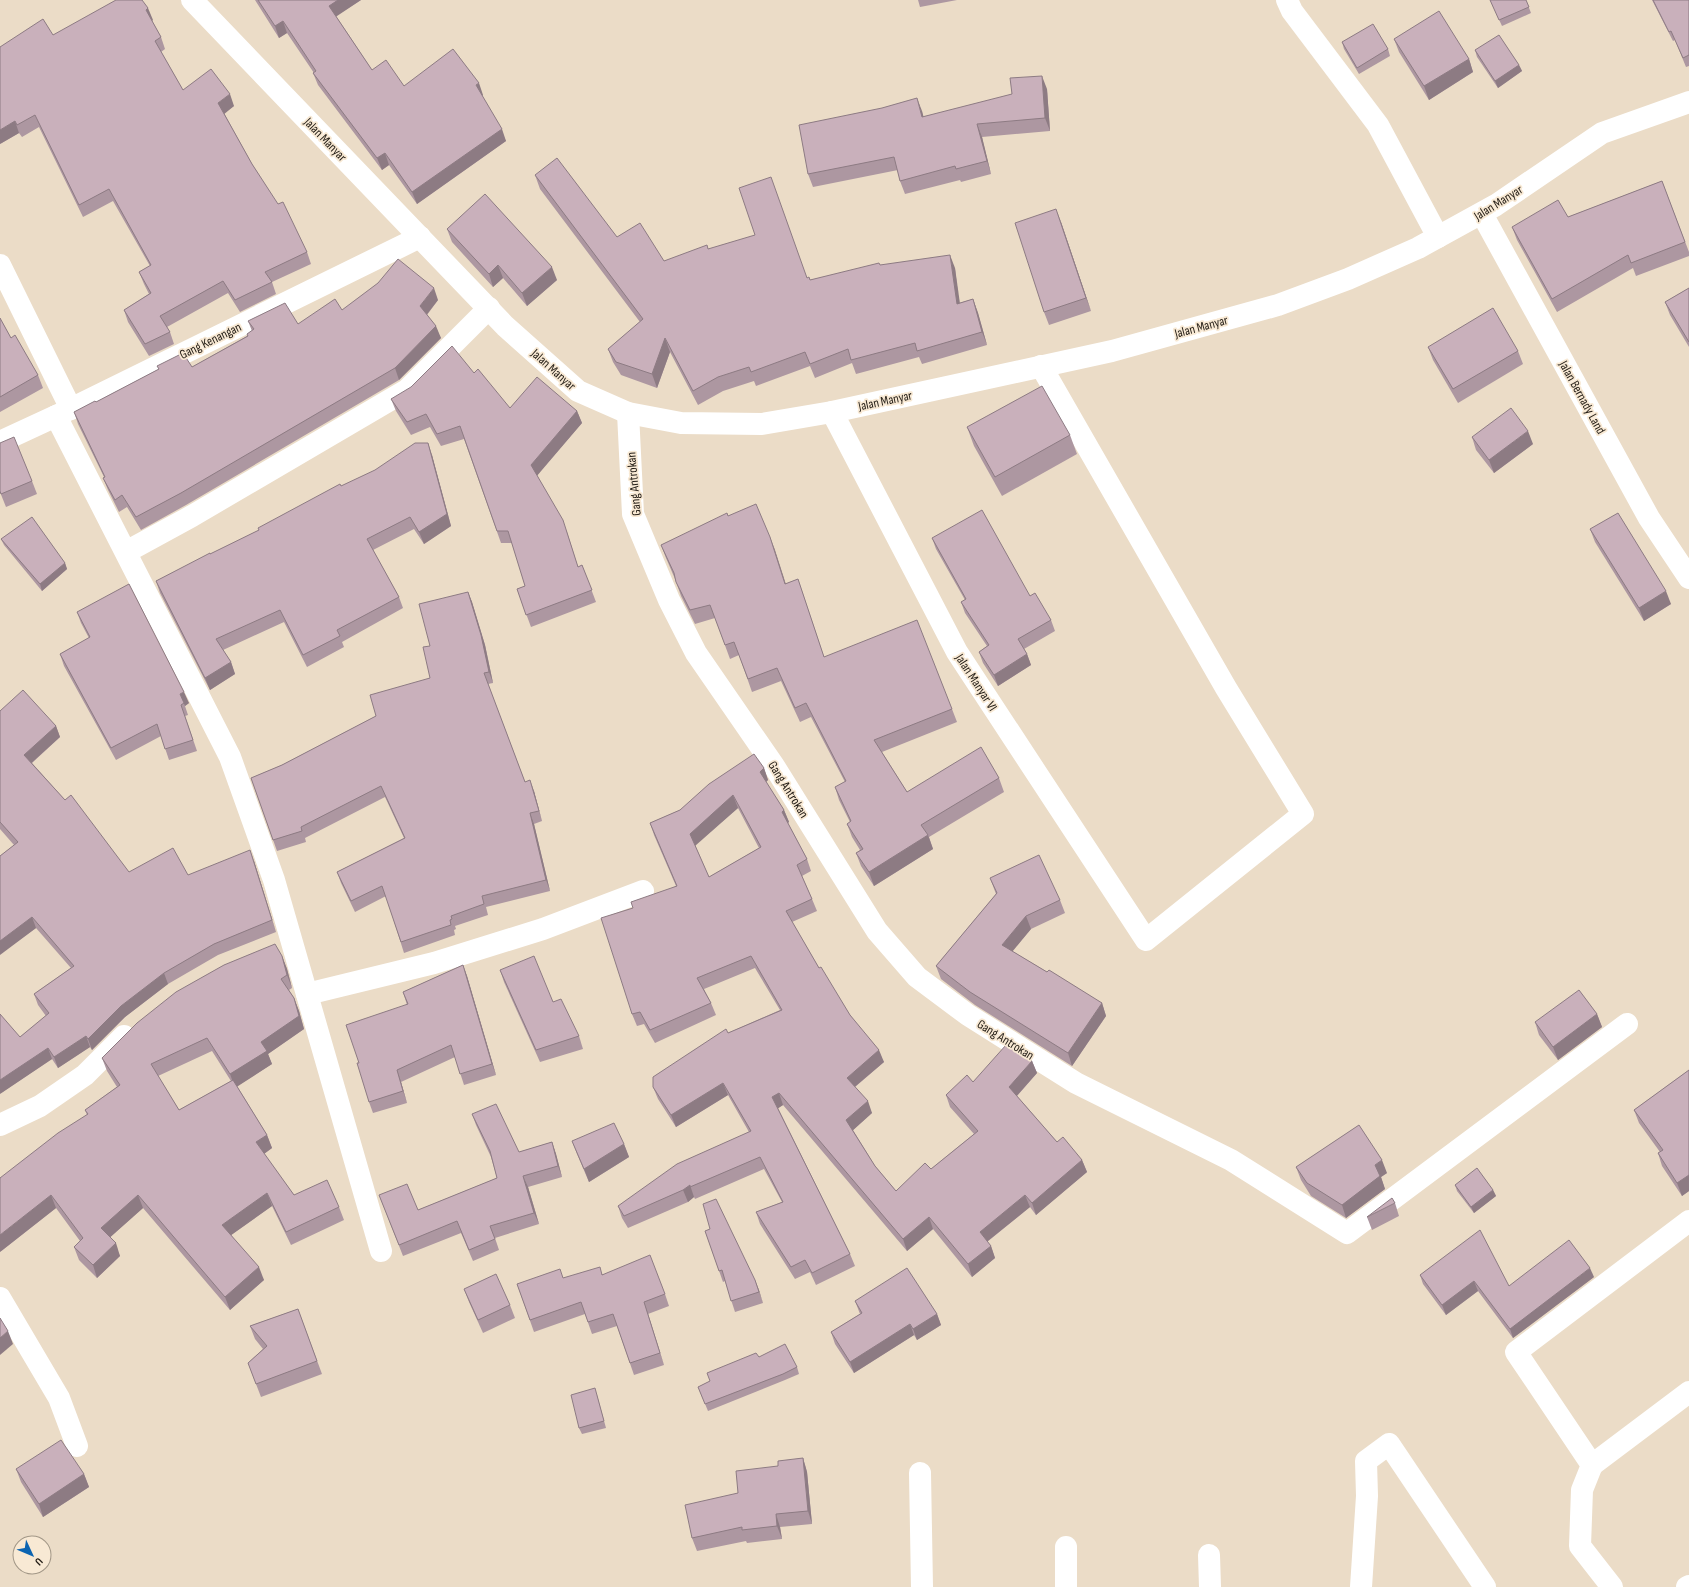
<svg xmlns="http://www.w3.org/2000/svg" width="1689" height="1587" font-family="'Sofia Sans Condensed',sans-serif">
	<style>
		.lines { fill: none; stroke-linecap: round; stroke-linejoin: round }
		.minor { stroke: #fff; stroke-width: 22 }
		.wall { fill: #ad97a1; fill-rule: evenodd }
		.shaded-wall { fill: #8d7b83 }
		.building { fill: #c9b0bb; stroke: #8d7b83; fill-rule: evenodd }
		.labels { text-anchor: middle; stroke-width: 3.5; stroke-linejoin: round; paint-order: stroke }
		.street-label { font-size: 13px; fill: #211b14; stroke: #f8e9d4 }
	</style>
	<rect width="100%" height="100%" fill="#ebdcc7"/>
	<g class="lines">
		<g class="minor">
			<path d="M192 0 505 326 578 391 628 413 681 423 762 424 832 412 1112 351 1278 305 1348 279 1418 248 1496 205 1602 133 1689 102"/>
			<path d="M1287 0 1292 11 1378 125 1438 237"/>
			<path d="M1482 214 1649 518 1689 578"/>
			<path d="M0 265 71 409"/>
			<path d="M832 412 957 652 1146 940 1303 814 1226 688 1041 366"/>
			<path d="M628 413 633 514 669 600 696 653 774 766 877 931 917 977 968 1015 1076 1083 1231 1160 1347 1233 1627 1024"/>
			<path d="M56 416 230 757 274 880 381 1251"/>
			<path d="M0 442 56 416 420 237"/>
			<path d="M126 552 192 516 407 390 489 308"/>
			<path d="M307 994 434 963 543 929 643 891"/>
			<path d="M0 1125 40 1106 85 1075 124 1036"/>
			<path d="M0 1298 59 1398 77 1446"/>
			<path d="M1592 1465 1689 1392"/>
			<path d="M920 1473 922 1587"/>
			<path d="M1209 1555 1210 1587"/>
			<path d="M1066 1587V1547"/>
			<path d="M1361 1587 1367 1496 1366 1461 1389 1444 1485 1587"/>
			<path d="M1612 1587 1580 1546 1582 1490 1592 1465 1516 1352 1689 1221"/>
			<path d="M1687 1587 1689 1586"/>
		</g>
	</g>
	<g class="wall">
		<path d="M255 0H361L336 16 372 70 404 86 483 95 482 96 506 141 417 204 389 165 382 170 318 85 313 73H314L287 33 279 38Z"/>
		<path d="M918 0H957L920 7Z"/>
		<path d="M1490 0H1526L1531 13 1502 26Z"/>
		<path d="M1652 0H1689V66L1686 67 1675 40 1673 41Z"/>
		<path d="M153 20 152 21 161 37 165 49 161 52 183 90 234 106 224 113 252 164 307 252 311 264 272 282 276 294 240 312 228 293 167 327 170 332 174 344 149 356 128 322 124 310 149 294 144 284 139 272 150 266 113 201 83 217 39 127 22 137 19 133 0 144 53 35Z"/>
		<path d="M1394 39 1469 59 1473 72 1429 100 1399 52Z"/>
		<path d="M1342 42 1388 49 1390 56 1359 74 1344 49Z"/>
		<path d="M1475 50 1519 65 1522 71 1498 88 1477 57Z"/>
		<path d="M1047 89 1050 131 982 137 991 174 961 182 960 180 905 194 900 181 898 170 813 187 808 174 922 111 923 117Z"/>
		<path d="M535 175 617 237 664 261 708 249 807 278 810 280 880 265 955 268 959 303 973 299 978 313 987 345 922 364 919 357 856 374 852 363 815 378 810 366 756 386 754 381 723 391 698 405 670 352 657 388 621 375 613 362 608 349 640 322 540 189Z"/>
		<path d="M1662 181 1689 252V256L1636 276 1633 268 1557 312 1517 240 1512 227 1568 217Z"/>
		<path d="M1061 222 1091 311 1049 325 1044 312Z"/>
		<path d="M447 229 557 280 527 306 503 278 493 287 452 242Z"/>
		<path d="M1689 288V347L1670 315 1665 302Z"/>
		<path d="M438 300 427 315 441 338 399 380 186 505 141 530 127 507 119 512 108 490 103 478 104 477 78 424 74 412 96 402 159 369 157 366 192 367 247 336V334L252 331 248 321 298 324 342 310Z"/>
		<path d="M0 318 11 338 38 375 43 388 0 412Z"/>
		<path d="M1428 347 1518 351 1523 364 1458 403 1433 360Z"/>
		<path d="M474 373 510 408 577 411 582 423 537 475 567 532 578 567 582 565 596 602 531 627 517 589 525 586 512 543H501L464 439 441 446 430 427 411 435 396 411 391 399Z"/>
		<path d="M967 427 1070 435 1077 454 1002 496 974 446Z"/>
		<path d="M1472 437 1533 444 1494 473 1476 450Z"/>
		<path d="M0 443 32 481 37 494 6 507 0 492Z"/>
		<path d="M432 455 451 526 424 544 414 529 373 550 399 597 403 608 342 642 344 647 307 667 284 622 223 650 231 662 235 674 210 690 160 593 156 581 259 530 341 486Z"/>
		<path d="M728 516 770 537 785 584 798 579 824 657 952 709 957 722 882 752 907 792 999 778 1004 792 929 837 933 849 874 886 861 866 856 853 860 850 852 837 847 824 850 822 839 800 835 787 845 782 811 717 800 722 781 681 752 692 739 655 730 659 715 618 695 624 681 596 675 579 666 558 661 545Z"/>
		<path d="M1590 529 1671 604 1644 621 1595 542Z"/>
		<path d="M932 538 1030 596 1051 620 1055 631 1024 649 1027 654 1031 665 998 686 983 663 979 652 987 646 965 613 961 602 965 600 936 549Z"/>
		<path d="M1 539 65 563 67 569 42 591 4 545Z"/>
		<path d="M468 592 472 602 485 645 493 683 488 684 525 782 534 791 542 821 534 824 550 891 486 907 488 915 455 926 456 929 454 930 455 935 404 953 386 896 355 912 341 883 337 872 404 838 385 797 305 838 306 842 277 851 251 778 282 765 376 716 430 678V646Z"/>
		<path d="M77 612 189 703 185 706 188 715 185 716 197 751 169 760 161 736 116 760 64 666 60 654 89 638 81 623Z"/>
		<path d="M0 711 56 726 60 737 32 763 129 872 188 875 254 861 276 932 218 955 168 984 125 1017 92 1050 90 1047 58 1068 52 1059 1 1093 20 1037 46 1016 38 1005 34 994 71 968 36 928 0 954V856L14 845 0 829Z"/>
		<path d="M764 768 768 780 766 782 784 810 789 822 788 823 807 859 811 871 802 876 812 899 817 911 792 922 819 968 850 1015 884 1062 855 1087 872 1113 853 1130 875 1166 896 1191 931 1169 974 1134 950 1107 946 1095 973 1082 1032 1061 1037 1073 1017 1096 1057 1142 1082 1160 1087 1172 1036 1215 1030 1207 987 1242 991 1246 995 1258 972 1277 933 1229 907 1251 783 1105 778 1108 850 1254 855 1266 816 1285 810 1272 795 1279 760 1224 756 1212 782 1202 764 1169 695 1199 694 1197 688 1202 628 1228 622 1218 618 1206 749 1132 728 1095 676 1127 658 1099 653 1087 728 1033 780 1010 755 968 704 989 711 1003 716 1015 655 1043 644 1024 637 1026 632 1014 633 908 676 886 654 835 650 823 680 810ZM738 808 759 848 709 877 695 845Z"/>
		<path d="M990 878 1060 900 1065 913 1031 929 1012 951 1047 972 1102 1003 1106 1016 1072 1066 975 1005 941 979 936 966 996 894Z"/>
		<path d="M282 956 287 969 292 988 289 990 294 998 299 1011 304 1029 268 1054 272 1064 237 1086 267 1135 272 1148 264 1154 294 1195 339 1207 344 1220 291 1245 272 1206 231 1235 264 1280 230 1310 143 1208 110 1237 120 1256 97 1278 79 1260 74 1247 80 1241 56 1208 0 1252 87 1115 85 1110 117 1087 107 1071 102 1058ZM212 1051 231 1081 179 1110 158 1076Z"/>
		<path d="M463 965 467 976 496 1075 464 1085 455 1057 401 1082 407 1103 373 1113 369 1102 359 1063 407 1005 403 992Z"/>
		<path d="M500 970 553 1002 579 1036 583 1049 540 1062 504 982Z"/>
		<path d="M1597 1014 1602 1027 1558 1060 1539 1035 1535 1022Z"/>
		<path d="M1689 1070V1191L1682 1196 1662 1166 1658 1153 1660 1152 1639 1123 1634 1110Z"/>
		<path d="M472 1114 519 1152 552 1142 556 1154 562 1177 528 1187 539 1224 495 1238 499 1250 473 1261 461 1233 403 1256 379 1195 418 1210 497 1178 491 1157 476 1125Z"/>
		<path d="M572 1141 624 1144 629 1157 589 1182 577 1154Z"/>
		<path d="M1296 1167 1387 1173 1381 1177 1385 1189 1346 1218 1311 1196 1301 1180Z"/>
		<path d="M1455 1185 1493 1190 1496 1196 1474 1213 1457 1191Z"/>
		<path d="M1395 1203 1399 1216 1372 1230 1367 1217Z"/>
		<path d="M705 1231 755 1280 763 1303 735 1312 725 1281 723 1282Z"/>
		<path d="M602 1274 665 1294 669 1306 648 1314 664 1365 634 1375 617 1326 592 1334 585 1314 534 1332 517 1284 564 1278Z"/>
		<path d="M1420 1275 1509 1286 1594 1277 1513 1338 1478 1291 1446 1315 1423 1284Z"/>
		<path d="M464 1289 510 1305 515 1318 483 1333 469 1302Z"/>
		<path d="M855 1301 937 1314 941 1325 917 1340 914 1335 854 1373 835 1344 831 1332 860 1314Z"/>
		<path d="M298 1309 322 1374 261 1397 248 1363 263 1349 255 1339 250 1326Z"/>
		<path d="M759 1357 797 1367 799 1374 785 1380 708 1411 698 1387Z"/>
		<path d="M597 1395 606 1428 582 1434 579 1428Z"/>
		<path d="M803 1458 807 1472 812 1524 780 1527 782 1539 747 1543 746 1541 697 1551 692 1538 738 1493 778 1466Z"/>
		<path d="M16 1469 84 1474 89 1487 43 1517 21 1482Z"/>
	</g>
	<g class="shaded-wall">
		<path d="M338 0H361L334 18 329 6Z"/>
		<path d="M148 8 153 20 150 22 146 10Z"/>
		<path d="M283 21 287 33 279 38 275 26Z"/>
		<path d="M1469 59 1473 72 1429 100 1424 86Z"/>
		<path d="M1519 65 1522 71 1498 88 1495 81Z"/>
		<path d="M1042 76 1047 89 1050 131 1045 118Z"/>
		<path d="M479 83 483 95 481 97 476 85Z"/>
		<path d="M230 94 234 106 223 115 218 103Z"/>
		<path d="M917 98 922 111 927 130 922 117Z"/>
		<path d="M15 121 19 133 0 144V130Z"/>
		<path d="M977 124 982 137 991 174 987 161Z"/>
		<path d="M502 129 506 141 417 204 412 192Z"/>
		<path d="M385 153 389 165 382 170 377 158Z"/>
		<path d="M1056 209 1061 222 1091 311 1086 298Z"/>
		<path d="M950 255 955 268 962 318 957 304Z"/>
		<path d="M498 265 503 278 493 287 489 274Z"/>
		<path d="M552 267 557 280 527 306 522 293Z"/>
		<path d="M434 288 438 300 424 318 420 306Z"/>
		<path d="M973 299 978 313 987 345 982 332Z"/>
		<path d="M436 326 441 338 399 380 395 368Z"/>
		<path d="M665 338 670 352 657 388 652 374Z"/>
		<path d="M577 411 582 423 536 477 531 465Z"/>
		<path d="M1528 431 1533 444 1494 473 1489 460Z"/>
		<path d="M428 443 432 455 451 526 424 544 419 532Z"/>
		<path d="M770 537 775 550 790 597 785 584Z"/>
		<path d="M65 563 67 569 42 591 40 584Z"/>
		<path d="M1666 591 1671 604 1644 621 1639 608Z"/>
		<path d="M468 592 472 602 485 645 493 683 489 672Z"/>
		<path d="M1027 654 1031 665 998 686 994 675Z"/>
		<path d="M231 662 235 674 210 690 205 678Z"/>
		<path d="M184 692 189 703 185 706 180 694Z"/>
		<path d="M56 726 60 737 28 766 24 755Z"/>
		<path d="M764 768 768 780 764 784 760 772Z"/>
		<path d="M530 780 534 791 542 821 539 811Z"/>
		<path d="M733 795 738 808 695 846 690 834Z"/>
		<path d="M784 810 789 822 786 824 782 812Z"/>
		<path d="M530 813 534 824 550 891 546 880Z"/>
		<path d="M928 835 933 849 874 886 869 872Z"/>
		<path d="M250 850 254 861 276 932 272 920Z"/>
		<path d="M1026 916 1031 929 1007 958 1002 945Z"/>
		<path d="M32 917 36 928 0 955V941Z"/>
		<path d="M282 956 287 969 292 988 287 975Z"/>
		<path d="M463 965 467 976 496 1075 492 1064Z"/>
		<path d="M164 973 168 984 125 1017 92 1050 88 1039 121 1006Z"/>
		<path d="M294 998 299 1011 304 1029 268 1054 272 1064 235 1088 230 1074 261 1042Z"/>
		<path d="M1102 1003 1106 1016 1072 1066 1068 1053Z"/>
		<path d="M1597 1014 1602 1027 1558 1060 1553 1047Z"/>
		<path d="M86 1036 90 1047 58 1068 54 1057Z"/>
		<path d="M48 1048 52 1059 0 1094V1080Z"/>
		<path d="M879 1050 884 1062 851 1090 847 1078Z"/>
		<path d="M1032 1061 1037 1073 1014 1099 1009 1087Z"/>
		<path d="M397 1070 401 1082 407 1103 403 1091Z"/>
		<path d="M723 1083 728 1095 676 1127 671 1115Z"/>
		<path d="M779 1093 783 1105 777 1109 772 1097Z"/>
		<path d="M868 1101 872 1113 851 1132 846 1120Z"/>
		<path d="M267 1135 272 1148 261 1156 256 1142Z"/>
		<path d="M552 1142 556 1154 562 1177 558 1166Z"/>
		<path d="M624 1144 629 1157 589 1182 584 1169Z"/>
		<path d="M1082 1160 1087 1172 1036 1215 1032 1203Z"/>
		<path d="M1382 1160 1387 1173 1381 1177 1385 1189 1346 1218 1342 1205 1375 1165Z"/>
		<path d="M1689 1175V1191L1682 1196 1677 1183Z"/>
		<path d="M523 1176 528 1187 539 1224 534 1213Z"/>
		<path d="M690 1185 694 1197 688 1202 683 1190Z"/>
		<path d="M1493 1190 1496 1196 1474 1213 1471 1207Z"/>
		<path d="M267 1193 272 1206 227 1238 222 1225Z"/>
		<path d="M51 1195 56 1208 0 1252V1235Z"/>
		<path d="M138 1195 143 1208 106 1241 101 1228Z"/>
		<path d="M1025 1195 1030 1207 984 1244 980 1232Z"/>
		<path d="M929 1217 933 1229 907 1251 903 1239Z"/>
		<path d="M116 1243 120 1256 97 1278 93 1265Z"/>
		<path d="M991 1246 995 1258 972 1277 968 1264Z"/>
		<path d="M259 1267 264 1280 230 1310 225 1297Z"/>
		<path d="M1590 1268 1594 1277 1513 1338 1510 1329Z"/>
		<path d="M755 1280 759 1290 763 1303 759 1292Z"/>
		<path d="M1474 1281 1478 1291 1446 1315 1442 1305Z"/>
		<path d="M644 1302 648 1314 664 1365 660 1353Z"/>
		<path d="M937 1314 941 1325 917 1340 913 1329Z"/>
		<path d="M910 1324 914 1335 854 1373 850 1362Z"/>
		<path d="M8 1331 13 1344 0 1355V1338Z"/>
		<path d="M803 1458 807 1472 812 1524 808 1511Z"/>
		<path d="M84 1474 89 1487 43 1517 39 1504Z"/>
		<path d="M776 1514 780 1527 782 1539 777 1526Z"/>
	</g>
	<g class="building">
		<path d="M116 0H142L148 8 146 10 161 37 155 41 183 90 211 69 230 94 218 103 252 164 278 204 283 202 307 252 265 272 272 282 235 300 223 281 160 316 170 332 145 344 124 310 151 293 139 272 151 265 109 189 79 205 35 115 17 125 15 121 0 130V47L43 19 53 35Z"/>
		<path d="M258 0H338L329 6 372 70 386 60 404 86 453 49 479 83 476 85 502 129 412 192 385 153 377 158 313 73 316 71 283 21 275 26Z"/>
		<path d="M1490 0H1526L1529 7 1499 20Z"/>
		<path d="M1653 0H1689V55L1683 58 1671 31 1669 32Z"/>
		<path d="M1439 11 1469 59 1424 86 1394 39Z"/>
		<path d="M1373 24 1388 49 1357 68 1342 42Z"/>
		<path d="M1499 35 1519 65 1495 81 1475 50Z"/>
		<path d="M1042 76 1045 118 977 124 987 161 956 169 955 166 900 181 894 157 808 174 799 125 882 108 917 98 922 117 1012 94 1010 78Z"/>
		<path d="M557 158 617 237 640 223 664 261 707 245 708 249 755 235 739 188 771 177 807 278 809 277 810 280 879 263 880 265 950 255 957 304 973 299 982 332 917 351 915 343 851 360 848 349 810 364 805 352 751 372 749 367 718 377 693 391 665 338 652 374 616 362 608 349 643 319 535 175Z"/>
		<path d="M1662 181 1685 242 1631 263 1628 255 1552 299 1512 227 1558 200 1568 217Z"/>
		<path d="M485 194 552 267 522 293 498 265 489 274 447 229Z"/>
		<path d="M1056 209 1086 298 1044 312 1015 223Z"/>
		<path d="M398 259 434 288 420 306 436 326 395 368 181 493 136 517 122 495 115 500 103 478 105 477 74 412 95 401 96 402 159 369 157 366 183 353 192 367 248 336 247 334 254 329 248 321 285 303 298 324 335 299 342 310 378 283Z"/>
		<path d="M1689 288V342L1665 302Z"/>
		<path d="M1493 308 1518 351 1453 389 1428 347Z"/>
		<path d="M0 318 11 338 15 335 38 375 0 397Z"/>
		<path d="M452 346 474 373 478 369 510 408 537 377 577 411 531 465 563 520 578 567 582 565 592 590 526 615 517 589 525 586 508 531H497L460 426 437 434 426 414 407 422 391 399 411 387Z"/>
		<path d="M1042 386 1070 435 995 477 967 427Z"/>
		<path d="M1511 408 1528 431 1489 460 1472 437Z"/>
		<path d="M14 437 32 481 1 494 0 491V443Z"/>
		<path d="M415 443H428L447 514 419 532 410 517 367 539 399 597 337 630 340 636 303 655 280 610 216 639 231 662 205 678 156 581 210 553V554L259 530 258 528 340 484 341 486 375 470Z"/>
		<path d="M756 504 770 537 785 584 798 579 824 657 917 620 952 709 874 740 907 792 981 747 999 778 921 825 928 835 869 872 856 853 863 849 847 824 851 821 835 787 846 781 806 703 795 708 777 668 748 679 734 642 725 645 710 605 690 610 676 582 674 573 661 545 727 513 728 516Z"/>
		<path d="M982 510 1030 596 1035 593 1051 620 1018 639 1027 654 994 675 979 652 989 645 961 602 966 599 932 538Z"/>
		<path d="M1618 513 1666 591 1639 608 1590 529Z"/>
		<path d="M32 517 65 563 40 584 1 539Z"/>
		<path d="M129 584 184 692 180 694 184 703 181 705 193 740 165 749 157 724 111 748 60 654 90 637 77 612Z"/>
		<path d="M468 592 481 635 489 672 484 673 525 782 530 780 539 811 530 813 546 880 482 896 484 904 451 916 452 919 450 920 451 925 401 942 382 886 351 901 337 872 405 838 381 786 301 827 302 831 273 840 251 778 282 765 376 716 370 695 430 678 423 647 430 646 419 604Z"/>
		<path d="M23 690 56 726 24 755 65 800 71 795 129 872 173 848 188 875 250 850 272 920 214 944 164 973 121 1006 88 1039 86 1036 54 1057 48 1048 0 1080V1014L20 1037 49 1013 34 994 74 966 32 917 0 941V856L18 842 0 822V711Z"/>
		<path d="M754 754 764 768 760 772 784 810 782 812 807 859 797 865 812 899 786 911 819 968 821 967 850 1015 879 1050 847 1078 868 1101 846 1120 875 1166 896 1191 925 1163 931 1169 978 1131 946 1095 967 1075 973 1082 1006 1045 1032 1061 1009 1087 1057 1142 1063 1137 1082 1160 1032 1203 1025 1195 980 1232 991 1246 968 1264 929 1217 903 1239 779 1093 772 1097 850 1254 812 1273 805 1260 791 1267 756 1212 783 1202 760 1157 690 1187V1185L683 1190 624 1216 618 1206 677 1164 751 1131 723 1083 671 1115 653 1087V1077L726 1029 728 1033 782 1010 751 956 697 978 711 1003 650 1030 640 1012 632 1014 601 918 633 908 631 902 677 886 650 823 680 810 709 784ZM733 795 761 847 709 877 690 834Z"/>
		<path d="M1039 855 1060 900 1026 916 1002 945 1047 972 1049 970 1102 1003 1068 1053 970 992 936 966 997 893 990 878Z"/>
		<path d="M275 944 282 956 287 975 281 979 294 998 299 1016 261 1042 267 1051 230 1074 207 1038 151 1064 179 1110 233 1080 267 1135 256 1142 294 1195 327 1180 339 1207 286 1232 267 1193 222 1225 259 1267 225 1297 138 1195 101 1228 116 1243 93 1265 74 1247 83 1238 51 1195 0 1235V1178L58 1133 88 1114 85 1110 120 1085 102 1058 137 1023 176 992 224 965Z"/>
		<path d="M534 956 553 1002 561 999 579 1036 536 1050 500 970Z"/>
		<path d="M463 965 492 1064 460 1074 451 1045 397 1070 403 1091 369 1102 357 1063H359L346 1025 408 1004 403 992Z"/>
		<path d="M1579 990 1597 1014 1553 1047 1535 1022Z"/>
		<path d="M1689 1070V1175L1677 1183 1658 1153 1663 1150 1634 1110Z"/>
		<path d="M496 1104 519 1152 552 1142 558 1166 523 1176 534 1213 490 1226 495 1239 469 1250 457 1221 399 1245 379 1195 407 1184 418 1210 497 1178 490 1151 472 1114Z"/>
		<path d="M614 1123 624 1144 584 1169 572 1141Z"/>
		<path d="M1359 1125 1382 1160 1375 1165 1380 1176 1342 1205 1307 1183 1296 1167Z"/>
		<path d="M1477 1168 1493 1190 1471 1207 1455 1185Z"/>
		<path d="M1392 1198 1395 1203 1367 1217Z"/>
		<path d="M716 1199 755 1280 759 1292 731 1301 722 1270 719 1271 705 1231 710 1229 703 1204Z"/>
		<path d="M1480 1230 1509 1286 1569 1240 1590 1268 1510 1329 1474 1281 1442 1305 1420 1275Z"/>
		<path d="M650 1255 665 1294 644 1302 660 1353 630 1363 613 1314 588 1322 581 1302 530 1320 517 1284 560 1269 563 1278 600 1267 602 1275Z"/>
		<path d="M907 1268 937 1314 913 1329 910 1324 850 1362 831 1332 862 1313 855 1301Z"/>
		<path d="M496 1274 510 1305 478 1320 464 1289Z"/>
		<path d="M298 1309 317 1361 256 1384 248 1363 267 1346 250 1326Z"/>
		<path d="M0 1318 8 1331 0 1338Z"/>
		<path d="M785 1344 797 1367 783 1374 705 1404 698 1387 710 1381 707 1373 756 1353 759 1357Z"/>
		<path d="M595 1388 604 1421 579 1428 571 1395Z"/>
		<path d="M61 1440 84 1474 39 1504 16 1469Z"/>
		<path d="M803 1458 808 1511 776 1514 777 1526 742 1530V1527L692 1538 685 1505 738 1493 736 1471 778 1466V1461Z"/>
	</g>
	<g class="labels">
		<g class="street-label">
			<text transform="translate(326 139) rotate(46)" y="5">Jalan Manyar</text>
			<text transform="translate(1498 202) rotate(-32)" y="5">Jalan Manyar</text>
			<text transform="translate(1201 326) rotate(-15)" y="5">Jalan Manyar</text>
			<text transform="translate(210 340) rotate(-26)" y="5">Gang Kenangan</text>
			<text transform="translate(554 369) rotate(42)" y="5">Jalan Manyar</text>
			<text transform="translate(1583 397) rotate(61)" y="5">Jalan Bernady Land</text>
			<text transform="translate(885 400) rotate(-12)" y="5">Jalan Manyar</text>
			<text transform="translate(633 484) rotate(-95)" y="5">Gang Antrokan</text>
			<text transform="translate(977 682) rotate(57)" y="5">Jalan Manyar VI</text>
			<text transform="translate(789 789) rotate(58)" y="5">Gang Antrokan</text>
			<text transform="translate(1006 1039) rotate(32)" y="5">Gang Antrokan</text>
		</g>
	</g>
	<g transform="translate(32 1555) rotate(134)"><circle r="19" fill="#f8e9d4" stroke="#a29787"/>
	<path d="M0-3L7 15L0 10L-7 15Z" fill="#0b64b1"/>
	<text y="-6" font-size="11" font-weight="bold" text-anchor="middle" fill="#211b14">U</text>
	</g>
</svg>
